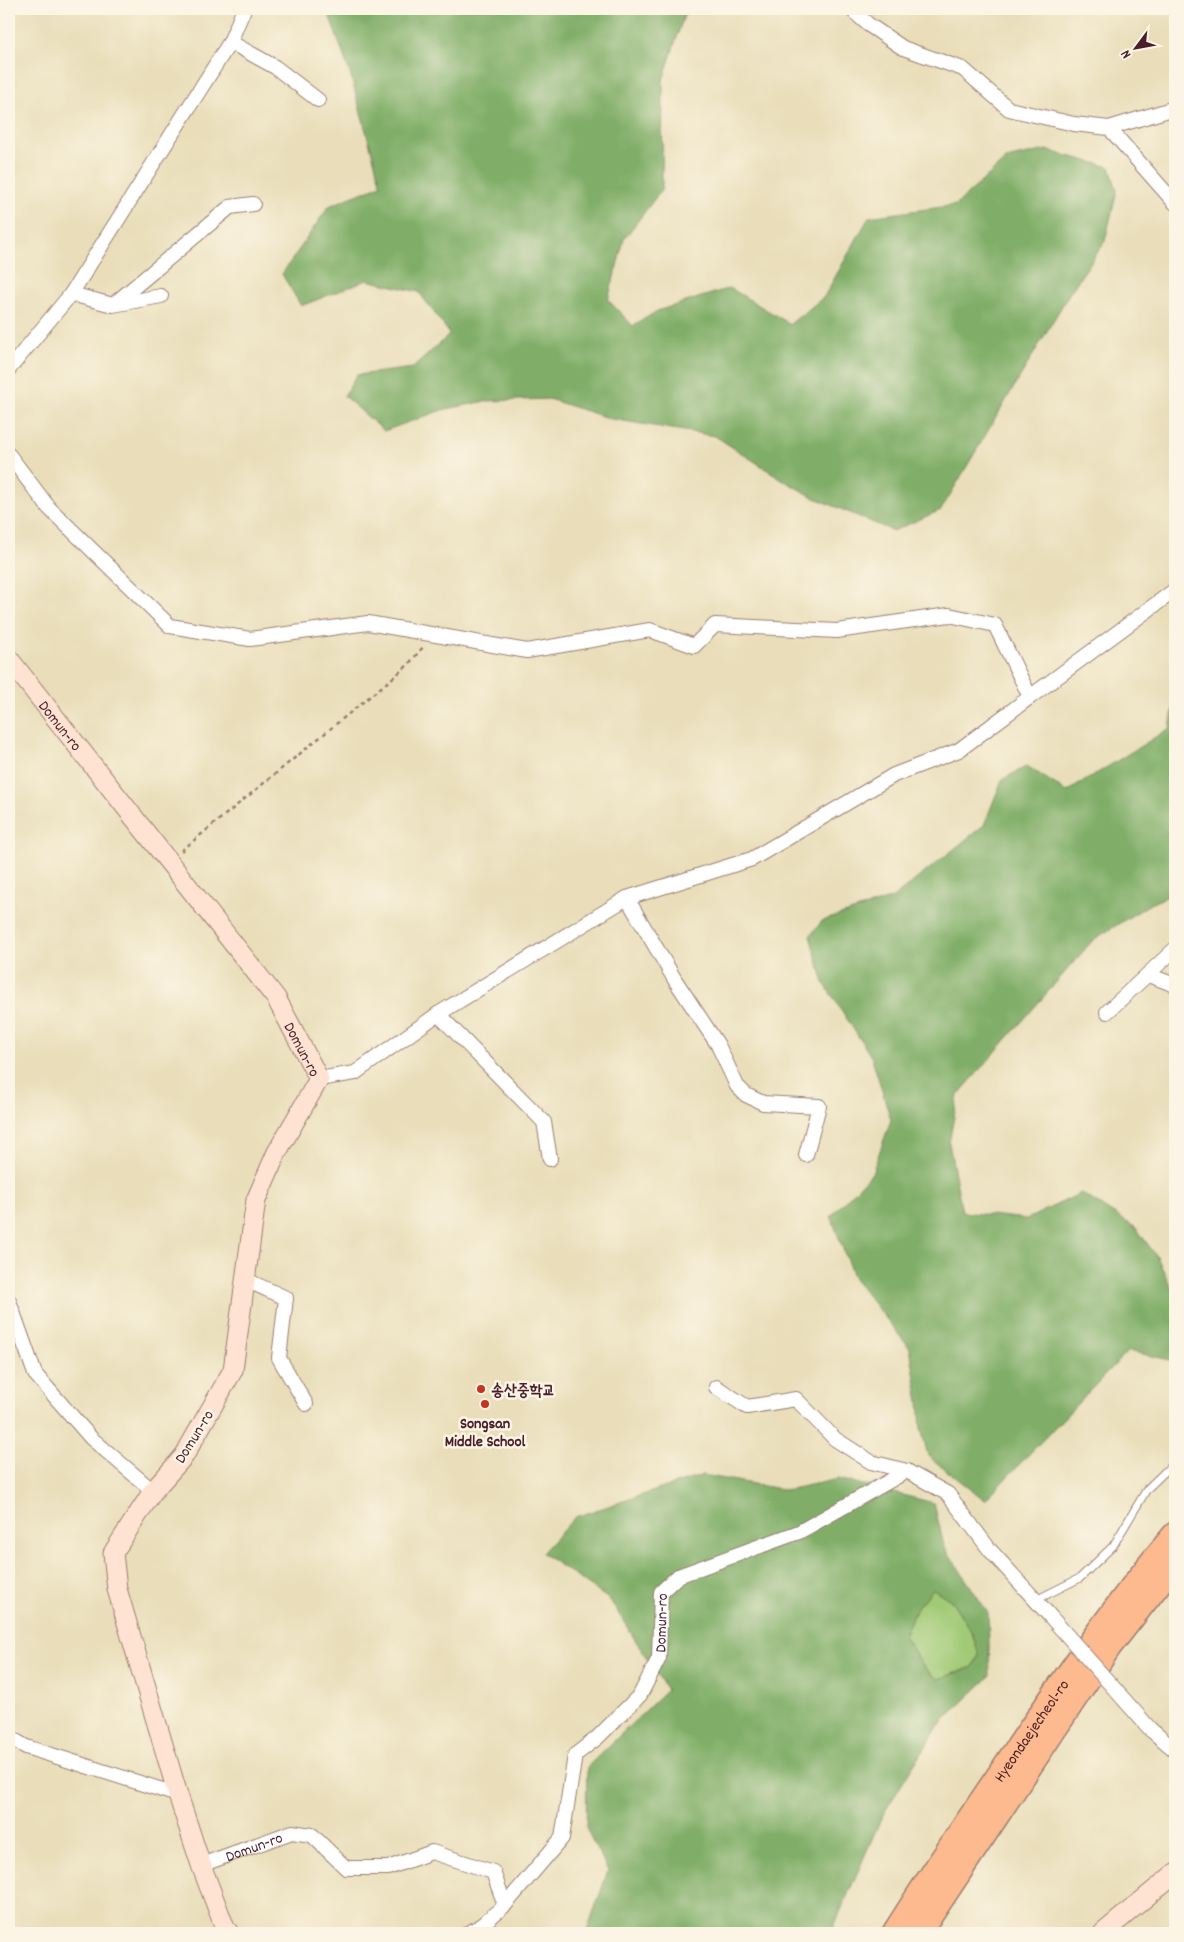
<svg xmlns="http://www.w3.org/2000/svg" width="1184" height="1942" font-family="Dekko,'Poor Story',sans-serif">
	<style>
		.green { fill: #a1ca76; stroke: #767450 }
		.forest { fill: #80ae67; stroke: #656649; fill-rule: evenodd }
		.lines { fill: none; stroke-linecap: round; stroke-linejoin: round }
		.lane-casing { stroke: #9a7e72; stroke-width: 9 }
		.street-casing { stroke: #9a7e72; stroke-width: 16 }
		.secondary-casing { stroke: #9a7e72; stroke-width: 21 }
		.highway-casing { stroke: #9a7e72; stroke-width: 28 }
		.path { stroke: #9a7e72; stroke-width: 2.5; stroke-dasharray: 4 4; stroke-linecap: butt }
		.lane { stroke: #fff; stroke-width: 7 }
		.street { stroke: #fff; stroke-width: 14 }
		.secondary { stroke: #fee3d2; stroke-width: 19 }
		.highway { stroke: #fcba8e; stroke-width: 25 }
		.street-bridge-casing { stroke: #9a7e72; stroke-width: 16; stroke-linecap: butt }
		.street-bridge { stroke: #fff; stroke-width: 14 }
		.poi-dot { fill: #c8321e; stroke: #fcf5e5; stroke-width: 2 }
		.labels { text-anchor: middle; stroke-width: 5; stroke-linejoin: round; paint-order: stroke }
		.street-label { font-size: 16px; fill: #4a1f2b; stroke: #fcf5e5 }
		.poi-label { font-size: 16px; font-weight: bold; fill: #4a1f2b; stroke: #fcf5e5; text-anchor: start }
	</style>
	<rect width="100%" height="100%" fill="#fcf5e5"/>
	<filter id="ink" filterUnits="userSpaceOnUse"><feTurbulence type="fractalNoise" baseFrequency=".02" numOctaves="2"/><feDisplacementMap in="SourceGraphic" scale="10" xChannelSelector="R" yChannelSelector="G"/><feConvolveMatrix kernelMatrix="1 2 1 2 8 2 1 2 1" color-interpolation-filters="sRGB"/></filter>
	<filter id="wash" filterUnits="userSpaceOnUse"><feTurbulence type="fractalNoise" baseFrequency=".0096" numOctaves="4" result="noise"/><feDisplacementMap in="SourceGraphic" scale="20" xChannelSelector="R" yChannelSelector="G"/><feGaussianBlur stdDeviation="1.12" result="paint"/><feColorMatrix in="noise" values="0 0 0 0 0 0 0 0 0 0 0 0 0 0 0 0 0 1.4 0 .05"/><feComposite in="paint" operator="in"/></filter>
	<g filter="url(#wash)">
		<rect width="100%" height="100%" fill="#e9deb9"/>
		<path class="green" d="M933 1588 952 1601 972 1633 979 1655 973 1667 938 1679 926 1670 904 1635 916 1608Z"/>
		<g class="forest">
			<path d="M327 9H686L663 80 662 189 624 239 608 300 633 326 657 311 730 288 790 324 824 297 869 217 956 205 1006 159 1046 150 1110 167 1117 191 1105 241 1069 294 941 510 893 531 815 498 788 483 715 436 611 419 549 399 486 401 442 410 384 431 344 396 357 375 413 368 450 334 419 292 367 280 301 306 282 274 329 206 381 185 350 73Z"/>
			<path d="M1175 698V893L1150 904 1093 940 958 1095 949 1143 962 1212 1027 1219 1081 1193 1136 1228 1157 1257 1175 1295V1361L1128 1351 985 1500 928 1456 921 1428 919 1402 910 1348 854 1279 831 1216 872 1173 891 1120 872 1058 824 983 810 936 822 921 893 898 984 825 1002 780 1027 766 1067 792 1170 728Z"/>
			<path d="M703 1475 786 1490 839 1479 934 1503 944 1546 988 1613 990 1676 939 1725 882 1816 831 1933H586L608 1871 586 1828 587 1767 667 1690 610 1600 542 1553 575 1517ZM933 1589 952 1601 972 1633 979 1655 973 1667 938 1679 926 1670 904 1636 916 1608Z"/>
		</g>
	</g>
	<g filter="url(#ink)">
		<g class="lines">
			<defs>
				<path id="lane" d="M1036 1600 1080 1578 1113 1546 1147 1489 1175 1462"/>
				<g id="street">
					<path d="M244 9 230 42 275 67 318 100"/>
					<path d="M851 9 869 25 903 48 963 69 1009 109 1074 124 1109 128 1175 108"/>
					<path d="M1109 128 1175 203"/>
					<path d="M161 296 113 305 71 294 230 42"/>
					<path d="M114 304 230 207 253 204"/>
					<path d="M9 369 71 294"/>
					<path d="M9 455 49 508 170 626 250 639 368 623 527 651 650 630 694 646 715 625 837 631 949 615 995 625 1030 697 959 750 894 775 752 859 627 898 675 980 718 1045 737 1086 746 1095 763 1103 819 1106 806 1155"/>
					<path d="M1030 697 1175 590"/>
					<path d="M1148 975 1175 985"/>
					<path d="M1107 1012 1175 949"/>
					<path d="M319 1079 355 1073 438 1014"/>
					<path d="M550 1159 544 1122 438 1014 627 898"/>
					<path d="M246 1280 286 1298 279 1358 306 1404"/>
					<path d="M9 1301 35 1374 91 1438 153 1491"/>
					<path d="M716 1387 747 1407 796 1399 835 1439 871 1462 907 1471 948 1494 990 1550 1049 1615"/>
					<path d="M1151 1730 1175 1750"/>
					<path d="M9 1737 26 1747 178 1795"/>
					<path id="s1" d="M201 1865 292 1832 312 1835 346 1868H388L432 1852 493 1872 505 1905"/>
					<path id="s2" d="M468 1933 478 1928 505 1905 562 1838 575 1755 597 1738 640 1695 659 1658 661 1592 678 1576 799 1532 907 1471"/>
				</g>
				<g id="secondary">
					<path id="s3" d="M9 659 276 998 319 1079 277 1152 256 1200 233 1370 184 1456 153 1491 113 1553 117 1589 178 1795 201 1865 225 1928 229 1933"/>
					<path d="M1103 1933 1175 1873"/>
				</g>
				<g id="highway">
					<path id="s4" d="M895 1933C933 1872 974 1813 1014 1754 1065 1679 1116 1604 1175 1535"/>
					<path d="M918 1933 1109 1646 1175 1562"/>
				</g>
			</defs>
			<use href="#lane" class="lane-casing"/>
			<use href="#street" class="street-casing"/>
			<use href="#secondary" class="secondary-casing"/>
			<use href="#highway" class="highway-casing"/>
			<path class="path" d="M181 851 407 666 423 647"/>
			<use href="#lane" class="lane"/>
			<use href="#street" class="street"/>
			<use href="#secondary" class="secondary"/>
			<use href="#highway" class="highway"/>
			<defs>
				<path id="street-bridge" d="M1049 1615 1151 1730"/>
			</defs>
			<use href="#street-bridge" class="street-bridge-casing"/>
			<use href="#street-bridge" class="street-bridge"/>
		</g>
	</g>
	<g class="poi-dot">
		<circle cx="481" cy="1389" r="5"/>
		<circle cx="485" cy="1404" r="5"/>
	</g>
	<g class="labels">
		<g class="street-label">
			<text dy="6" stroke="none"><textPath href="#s3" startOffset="84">Domun-ro</textPath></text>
			<text dy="6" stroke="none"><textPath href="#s3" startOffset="489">Domun-ro</textPath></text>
			<text transform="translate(193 1436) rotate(-58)" y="6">Domun-ro</text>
			<text dy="6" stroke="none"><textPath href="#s2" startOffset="384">Domun-ro</textPath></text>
			<text dy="6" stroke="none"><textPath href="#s4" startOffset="244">Hyeondaejecheol-ro</textPath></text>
			<text dy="6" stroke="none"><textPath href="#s1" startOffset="56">Domun-ro</textPath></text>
		</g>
		<g class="poi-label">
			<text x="491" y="1395">송산중학교</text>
			<text x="485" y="1428" text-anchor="middle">Songsan<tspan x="485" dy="18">Middle School</tspan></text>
		</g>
	</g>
	<rect width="1184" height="1942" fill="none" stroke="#fcf5e5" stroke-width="30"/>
	<g transform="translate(1136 48) rotate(238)" stroke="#fcf5e5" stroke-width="4" paint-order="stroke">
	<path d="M0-4L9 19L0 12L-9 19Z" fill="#4a1f2b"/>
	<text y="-8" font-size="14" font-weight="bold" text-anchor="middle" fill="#4a1f2b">N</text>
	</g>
</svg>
